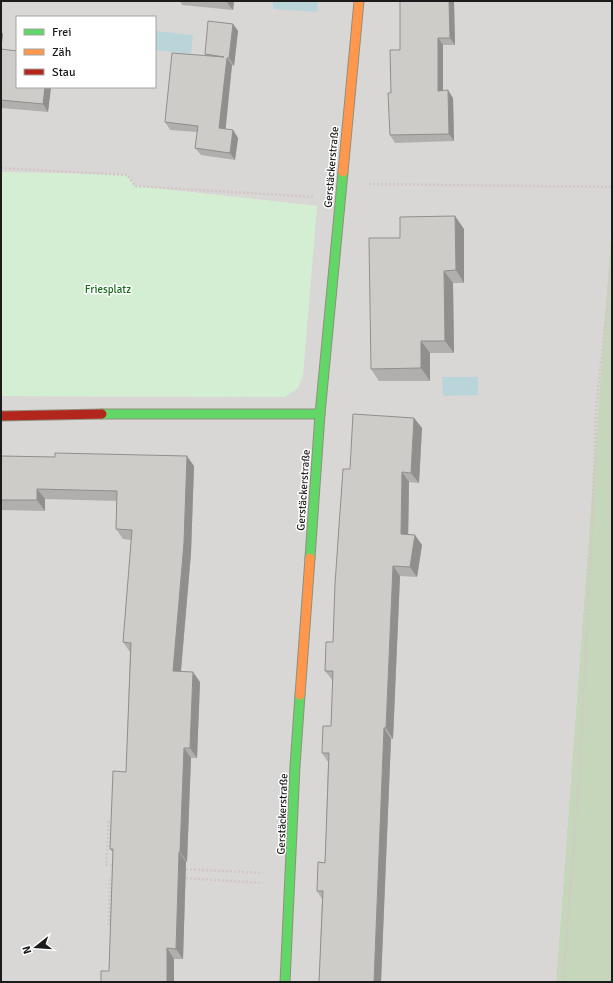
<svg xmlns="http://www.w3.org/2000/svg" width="613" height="983" font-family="Signika,sans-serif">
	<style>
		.residential { fill: #d9d7d5; fill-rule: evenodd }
		.forest { fill: #c6d6bb }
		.park { fill: #d3eed2 }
		.water { fill: #bad5da }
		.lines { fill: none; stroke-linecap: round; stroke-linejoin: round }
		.fast-casing { stroke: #90907e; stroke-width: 11 }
		.slow-casing { stroke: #90907e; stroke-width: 11 }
		.jam-casing { stroke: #90907e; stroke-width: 11 }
		.path { stroke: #d3c7c6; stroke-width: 2.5; stroke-dasharray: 2 2; stroke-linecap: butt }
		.fast { stroke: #63d668; stroke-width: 9 }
		.slow { stroke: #ff974d; stroke-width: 9 }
		.jam { stroke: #b3261e; stroke-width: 9 }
		.wall { fill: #b1afad }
		.shaded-wall { fill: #908f8d }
		.building { fill: #ceccc9; stroke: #908f8d }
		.labels { text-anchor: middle; stroke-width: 3; stroke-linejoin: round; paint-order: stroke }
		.street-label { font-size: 11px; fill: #1b1b1b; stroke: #fff }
		.park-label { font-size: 11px; fill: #156e19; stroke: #fff }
	</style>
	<rect width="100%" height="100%" fill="#eae7e4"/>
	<path class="residential" d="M1 1H612V219L556 982H1V396L285 397 317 206 135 186 127 175 1 172ZM17 17H155V87H17Z"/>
	<path class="forest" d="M612 219V982H556Z"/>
	<path class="park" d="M1 172 127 175 135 186 317 206 303 375 298 388 285 397 1 396Z"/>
	<g class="water">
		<path d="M273 1H318L317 12 273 9Z"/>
		<path d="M156 31 193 35 191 54 155 50Z"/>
		<path d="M442 377H478V395L443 396Z"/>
	</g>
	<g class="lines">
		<defs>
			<g id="fast">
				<path d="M102 414H320"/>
				<path d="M310 558 320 414 343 172"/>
				<path d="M285 982 295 766 300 695"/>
			</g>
			<g id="slow">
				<path d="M343 172 359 1"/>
				<path d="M300 695 310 558"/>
			</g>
			<path id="jam" d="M1 416 102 414"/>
		</defs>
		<use href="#fast" class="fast-casing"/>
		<use href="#slow" class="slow-casing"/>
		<use href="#jam" class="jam-casing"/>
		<g class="path">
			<path d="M1 168 127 175 135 186 314 197"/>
			<path d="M369 184 612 187"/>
			<path d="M109 821 106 865H115"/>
			<path d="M182 869 263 873"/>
			<path d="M182 878 263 883"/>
			<path d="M109 925 110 878 114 877"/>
			<path d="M563 982 579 777 591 556 596 409 612 261"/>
		</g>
		<use href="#fast" class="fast"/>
		<use href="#slow" class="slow"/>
		<use href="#jam" class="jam"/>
	</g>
	<g class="wall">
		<path d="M180 1H234L233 10 182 5Z"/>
		<path d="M454 1 455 45H443V91L453 98 454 141 395 143 390 135 391 93 400 50Z"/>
		<path d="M233 24 238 31 234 66 232 65 225 129 233 130 238 138 235 160 201 155 195 148 197 132 170 130 165 122 206 56 205 54Z"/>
		<path d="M1 31 3 34 1 49 51 87 48 112 1 108Z"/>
		<path d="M464 229V283H453L454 353H430V381H379L371 369 400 238Z"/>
		<path d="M414 418 422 428 419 483 409 482 408 534 422 545 417 577 400 576 393 739H391L381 982H319L322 899 317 891 325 863 328 762 322 753 331 726 333 681 325 671 333 642 350 469Z"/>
		<path d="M1 456 194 466 191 553 181 671 200 682 197 758H191L187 862H186L183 959H174V982H101L109 971 113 853 110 849 126 772 130 652 123 642 132 540 123 539 116 529 117 501 45 499V511L1 510Z"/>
	</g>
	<g class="shaded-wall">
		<path d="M226 1H234L233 10Z"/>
		<path d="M449 1H454L455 45 450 38Z"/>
		<path d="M233 24 238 31 234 66 229 58Z"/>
		<path d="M1 31 3 34 1 52Z"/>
		<path d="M438 38 443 45V98L438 91Z"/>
		<path d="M227 58 232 65 225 135 219 128Z"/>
		<path d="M45 87H51L48 112 43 104Z"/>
		<path d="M448 90 453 98 454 141 449 134Z"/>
		<path d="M233 130 238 138 235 160 230 153Z"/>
		<path d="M455 216 464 229V283L456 270Z"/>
		<path d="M444 271 453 283 454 353 445 341Z"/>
		<path d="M421 341 430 353V381L421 368Z"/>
		<path d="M414 418 422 428 419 483 411 473Z"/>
		<path d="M187 456 194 466 191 553 180 681 173 671Z"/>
		<path d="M402 472 409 482 408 545 401 534Z"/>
		<path d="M37 489 45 499V511L37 500Z"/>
		<path d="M415 535 422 545 417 577 410 567Z"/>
		<path d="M393 566 400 576 393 739 386 728Z"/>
		<path d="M193 672 200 682 197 758 190 748Z"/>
		<path d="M384 728 391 739 381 982H374Z"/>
		<path d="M184 748 191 758 187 862 180 852Z"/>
		<path d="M179 852 186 862 183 959 176 949Z"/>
		<path d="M167 948 174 959V982H167Z"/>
	</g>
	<g class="building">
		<path d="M400 1H449L450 38H438V91L448 90 449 134 390 135 388 93H391L390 50H400Z"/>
		<path d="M208 21 233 24 229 58H227L219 128 233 130 230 153 195 148 198 126 165 122 172 53 224 57 205 54Z"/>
		<path d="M1 49 17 51V87H45L43 104 1 100Z"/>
		<path d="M455 216 456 270 444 271 445 341H421V368L371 369 369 238H400V217Z"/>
		<path d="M353 414 414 418 411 473 402 472 401 534 415 535 410 567 393 566 386 728H384L374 982H319L323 891H317L318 862 325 863 329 753H322L323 726H331L333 671H325L326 642H333L335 584 343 469H350Z"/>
		<path d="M55 453 187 456 184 543 173 671 193 672 190 748H184L180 852H179L176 949 167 948V982H101V971H109L113 849H110L113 771 126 772 131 643 123 642 132 530 116 529 117 491 37 489V500H1V456L55 457Z"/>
	</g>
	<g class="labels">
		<g class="street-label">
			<text transform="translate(331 167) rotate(-85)" y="4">Gerstäckerstraße</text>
			<text transform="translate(303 490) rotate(-86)" y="4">Gerstäckerstraße</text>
			<text transform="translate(282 814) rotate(-88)" y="4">Gerstäckerstraße</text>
		</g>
		<g class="park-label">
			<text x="108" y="293">Friesplatz</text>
		</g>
	</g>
	<rect width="613" height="983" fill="none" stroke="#1b1b1b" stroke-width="4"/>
	<rect x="16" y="16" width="140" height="72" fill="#ffffff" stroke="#a4a4a4"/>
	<rect x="24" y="29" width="20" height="6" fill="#63d668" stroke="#a4a4a4"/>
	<text x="52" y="36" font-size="12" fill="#1b1b1b">Frei</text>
	<rect x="24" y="49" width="20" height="6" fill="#ff974d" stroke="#a4a4a4"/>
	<text x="52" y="56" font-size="12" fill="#1b1b1b">Zäh</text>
	<rect x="24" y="69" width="20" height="6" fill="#b3261e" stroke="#a4a4a4"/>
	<text x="52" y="76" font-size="12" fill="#1b1b1b">Stau</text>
	<g transform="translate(36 947) rotate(253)" stroke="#ffffff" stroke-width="3" paint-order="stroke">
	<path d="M0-3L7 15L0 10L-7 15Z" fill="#1b1b1b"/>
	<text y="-6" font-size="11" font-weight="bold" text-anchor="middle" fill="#1b1b1b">N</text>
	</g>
</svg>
